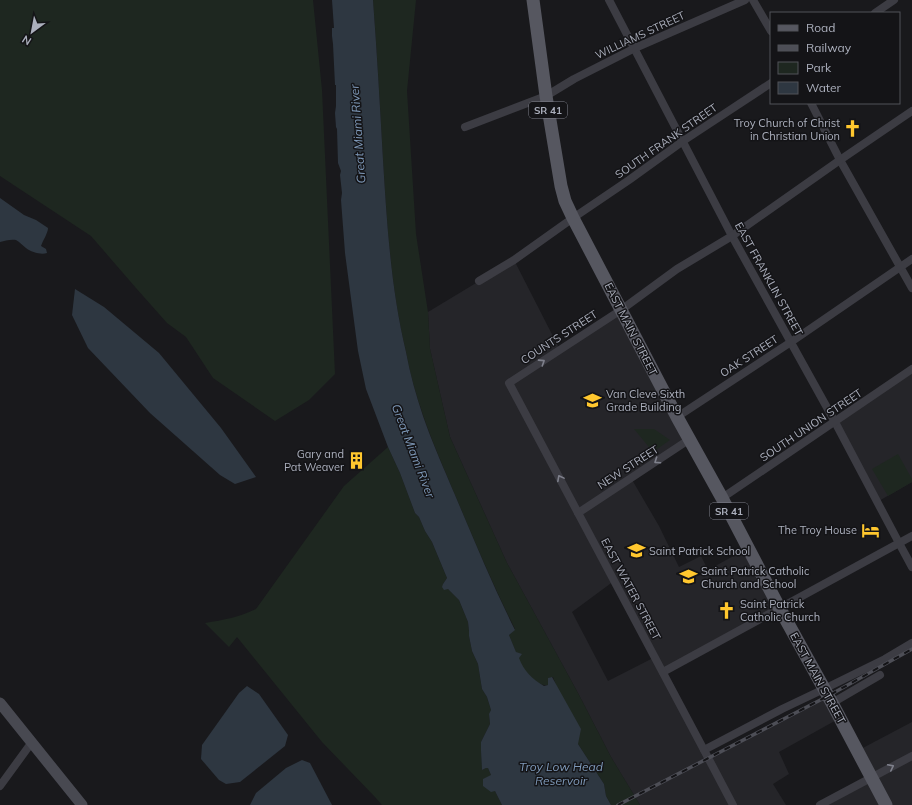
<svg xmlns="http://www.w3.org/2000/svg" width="912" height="805" font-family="Mulish,sans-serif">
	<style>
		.built { fill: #252529; fill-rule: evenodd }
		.green { fill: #1e2720 }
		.water { fill: #2e3741 }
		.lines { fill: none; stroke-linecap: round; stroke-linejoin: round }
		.street { stroke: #3c3c43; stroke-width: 8 }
		.secondary { stroke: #484951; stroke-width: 11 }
		.primary { stroke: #565760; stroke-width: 13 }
		.rail-casing { stroke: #4d4e56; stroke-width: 3.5 }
		.rail { stroke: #141417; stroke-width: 2; stroke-dasharray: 6; stroke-linecap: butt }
		.oneway { stroke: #7f818c }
		.labels { text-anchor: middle; stroke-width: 3; stroke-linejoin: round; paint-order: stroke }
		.shield { fill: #141417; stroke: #7e808a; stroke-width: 1 }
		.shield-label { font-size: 10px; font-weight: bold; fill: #abafbc }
		.street-label { font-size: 11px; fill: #abafbc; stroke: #141417 }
		.poi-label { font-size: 11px; fill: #abafbc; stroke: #141417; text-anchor: start }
		.water-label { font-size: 12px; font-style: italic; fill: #7f9aba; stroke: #141417 }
	</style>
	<rect width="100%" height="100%" fill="#19191c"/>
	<g class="built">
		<path d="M514 260 560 350 621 310 690 439 631 478 659 526 679 567 701 556 708 570 748 548 780 609 663 672 708 758 828 696 840 718 779 752 789 774 773 784 786 805H640L611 757 579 695 507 563 450 437 430 349 428 312ZM614 581 655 657 608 681 572 612Z"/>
		<path d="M912 369V482L877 502 835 422Z"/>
		<path d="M912 722V805H825L871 778 857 751Z"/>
	</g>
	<g class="green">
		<path d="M0 0H313L322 90 335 374 309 400 275 421 213 378 186 337 167 323 136 288 91 236 0 176Z"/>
		<path d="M373 0H416L407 91 416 234 428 312 430 349 450 437 507 563 579 695 611 757 640 805H611L606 796 604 784 578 744 553 677 548 678V685C539 687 525 673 521 665 517 655 513 645 509 635L515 629C493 585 474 540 455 495 444 468 432 442 423 415 416 395 410 374 406 352 391 289 387 225 383 160 380 107 377 53 373 0Z"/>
		<path d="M634 429H654L670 440 653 452Z"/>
		<path d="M388 447 400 473 415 513 419 517 425 531 432 542 447 578 443 584 459 600 468 622 469 631V636L472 651 478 664 481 683 482 689 487 697 491 710 489 715 490 724 481 742 482 770 486 768H488L491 775 495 791 502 805H382L375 797 322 742 237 637 229 647 205 623C224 620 239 617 256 609L344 486Z"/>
		<path d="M898 454 912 479V482L888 496 872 469Z"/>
	</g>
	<g class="water">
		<path d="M332 0H373C377 53 380 107 383 160 387 225 391 289 406 352 410 374 416 395 423 416 432 442 444 469 455 495 474 540 493 586 515 630L509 635 516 652 522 654 519 658C524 671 532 679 544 686L548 685V678L552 677 581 729 578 744 604 784 606 796 611 805H502L495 791 491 792 483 786V779L491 775 488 768H486L482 770 481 751V742L490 724 489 714 491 710 487 697 482 689 481 683 478 664 472 651 469 636V631L468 622 459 600 448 589 444 590 442 587 443 584 447 578 432 542 425 531 419 517 415 513 400 473 388 447 366 389 358 351 345 253 341 200 342 193 340 175 341 171 338 163 337 129 336 127 335 113 336 106V85H335L333 44 332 36V28H334Z"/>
		<path d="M0 198 24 215 36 220 48 228C48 233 43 240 41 246L46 249 47 253C41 255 31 252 26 248 22 245 20 242 16 240 10 239 5 241 0 242Z"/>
		<path d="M75 289 104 307 159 353 221 428 256 477 235 484 220 475 150 413 88 348 72 315Z"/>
		<path d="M247 686 259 694 288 735 285 746 240 782 226 784 219 780 201 759 202 745 239 693Z"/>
		<path d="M302 760 310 763 332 805H250L256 793 286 768Z"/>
	</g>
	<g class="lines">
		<g class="street">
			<path d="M609 0 732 236 835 422 899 543 912 567"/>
			<path d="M753 0 771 31"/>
			<path d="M875 13 894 0"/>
			<path d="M811 103 840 160 912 288"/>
			<path d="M465 127 546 96 574 79 635 48 745 0"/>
			<path d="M479 281 514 260 573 218 629 180 683 141 771 83"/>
			<path d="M677 417 791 342 912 259"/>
			<path d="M722 498 912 369"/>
			<path d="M578 513 690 439"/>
			<path d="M663 672 912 536"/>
			<path d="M832 703 880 675"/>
			<path d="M704 750 782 709 824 689 885 659 912 643"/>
			<path d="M0 786 32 742"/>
			<path d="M733 805 704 750 509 383 621 310 677 269 732 236 840 160 912 111"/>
			<path d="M820 805 912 756"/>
		</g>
		<path class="secondary" d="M0 703 82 805"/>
		<path class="primary" d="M533 0 546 96 561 186 565 201 573 218 677 417 722 498 780 609 832 703 886 805"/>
		<defs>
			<path id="rail" d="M618 805 828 696 912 649"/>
		</defs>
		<use href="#rail" class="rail-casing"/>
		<use href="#rail" class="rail"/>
	</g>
	<defs><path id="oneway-chevron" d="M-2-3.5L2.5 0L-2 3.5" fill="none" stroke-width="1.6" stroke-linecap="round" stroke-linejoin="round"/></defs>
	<g class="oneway">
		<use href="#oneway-chevron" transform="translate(542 362) rotate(-33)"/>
		<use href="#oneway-chevron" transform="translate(657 461) rotate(146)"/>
		<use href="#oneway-chevron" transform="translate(560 478) rotate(-118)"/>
		<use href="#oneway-chevron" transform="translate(891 767) rotate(-27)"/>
	</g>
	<defs>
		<symbol id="church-bare" viewBox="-9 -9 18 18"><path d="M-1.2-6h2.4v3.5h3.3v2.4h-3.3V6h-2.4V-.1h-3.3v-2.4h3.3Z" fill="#ffc72e" stroke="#141417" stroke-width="2.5" paint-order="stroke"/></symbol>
		<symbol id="school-bare" viewBox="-9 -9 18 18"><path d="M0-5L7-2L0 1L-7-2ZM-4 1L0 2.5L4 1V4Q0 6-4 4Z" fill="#ffc72e" stroke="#141417" stroke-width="2.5" paint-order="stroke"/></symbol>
		<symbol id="building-bare" viewBox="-9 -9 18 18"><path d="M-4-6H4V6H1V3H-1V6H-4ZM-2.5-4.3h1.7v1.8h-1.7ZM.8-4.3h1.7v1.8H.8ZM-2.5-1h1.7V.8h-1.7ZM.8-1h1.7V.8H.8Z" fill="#ffc72e" stroke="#141417" stroke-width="2.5" paint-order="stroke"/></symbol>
		<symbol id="hotel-bare" viewBox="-9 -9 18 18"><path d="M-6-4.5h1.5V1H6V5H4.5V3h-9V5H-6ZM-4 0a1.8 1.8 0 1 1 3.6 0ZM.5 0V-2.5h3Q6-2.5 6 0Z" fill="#ffc72e" stroke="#141417" stroke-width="2.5" paint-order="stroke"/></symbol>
	</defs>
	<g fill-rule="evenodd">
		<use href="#church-bare" x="840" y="116" width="25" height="25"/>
		<use href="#school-bare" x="580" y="388" width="25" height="25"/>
		<use href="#building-bare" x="344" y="448" width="25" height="25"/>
		<use href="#hotel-bare" x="858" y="518" width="25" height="25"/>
		<use href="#school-bare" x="624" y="538" width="25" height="25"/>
		<use href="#school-bare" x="676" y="564" width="25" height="25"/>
		<use href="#church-bare" x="714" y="598" width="25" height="25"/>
	</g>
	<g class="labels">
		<g class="shield">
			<rect x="529" y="102" width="38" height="16" rx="3"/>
			<rect x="710" y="503" width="38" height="16" rx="3"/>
		</g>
		<g class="shield-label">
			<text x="548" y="114">SR 41</text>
			<text x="729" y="515">SR 41</text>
		</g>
		<g class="street-label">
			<text transform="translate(640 35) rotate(-25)" y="4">WILLIAMS STREET</text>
			<text transform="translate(666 141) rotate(-35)" y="4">SOUTH FRANK STREET</text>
			<text transform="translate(769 279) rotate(61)" y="4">EAST FRANKLIN STREET</text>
			<text transform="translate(631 329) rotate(63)" y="4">EAST MAIN STREET</text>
			<text transform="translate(559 337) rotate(-33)" y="4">COUNTS STREET</text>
			<text transform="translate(749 356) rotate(-33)" y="4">OAK STREET</text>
			<text transform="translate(811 425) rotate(-34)" y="4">SOUTH UNION STREET</text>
			<text transform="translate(628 467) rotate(-33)" y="4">NEW STREET</text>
			<text transform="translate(631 589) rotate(62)" y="4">EAST WATER STREET</text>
			<text transform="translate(818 678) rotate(61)" y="4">EAST MAIN STREET</text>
		</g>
		<g class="poi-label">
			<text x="840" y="127" text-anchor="end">Troy Church of Christ<tspan x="840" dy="13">in Christian Union</tspan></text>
			<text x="606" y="398">Van Cleve Sixth<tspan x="606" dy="13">Grade Building</tspan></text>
			<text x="344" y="458" text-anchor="end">Gary and<tspan x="344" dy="13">Pat Weaver</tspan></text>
			<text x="857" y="534" text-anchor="end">The Troy House</text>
			<text x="649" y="555">Saint Patrick School</text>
			<text x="701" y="575">Saint Patrick Catholic<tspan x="701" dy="13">Church and School</tspan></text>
			<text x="740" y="608">Saint Patrick<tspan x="740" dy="13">Catholic Church</tspan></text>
		</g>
		<g class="water-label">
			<text transform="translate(358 134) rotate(-94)" y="4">Great Miami River</text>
			<text transform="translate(413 451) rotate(69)" y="4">Great Miami River</text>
			<text x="561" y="771">Troy Low Head<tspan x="561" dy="14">Reservoir</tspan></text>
		</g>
	</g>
	<rect x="770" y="12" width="130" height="92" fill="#141417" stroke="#505259"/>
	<rect x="778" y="25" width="20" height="6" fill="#565760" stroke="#505259"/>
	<text x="806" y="32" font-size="12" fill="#abafbc">Road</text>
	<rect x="778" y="45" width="20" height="6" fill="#4d4e56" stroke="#505259"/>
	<text x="806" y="52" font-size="12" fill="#abafbc">Railway</text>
	<rect x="778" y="62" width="20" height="12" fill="#1e2720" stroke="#505259"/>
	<text x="806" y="72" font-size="12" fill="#abafbc">Park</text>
	<rect x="778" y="82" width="20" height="12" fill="#2e3741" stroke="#505259"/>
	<text x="806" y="92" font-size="12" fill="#abafbc">Water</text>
	<g transform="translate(32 32) rotate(212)" stroke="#141417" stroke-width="3" paint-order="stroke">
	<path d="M0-3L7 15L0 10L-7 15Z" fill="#abafbc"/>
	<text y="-6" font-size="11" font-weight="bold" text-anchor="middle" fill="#abafbc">N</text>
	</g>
</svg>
